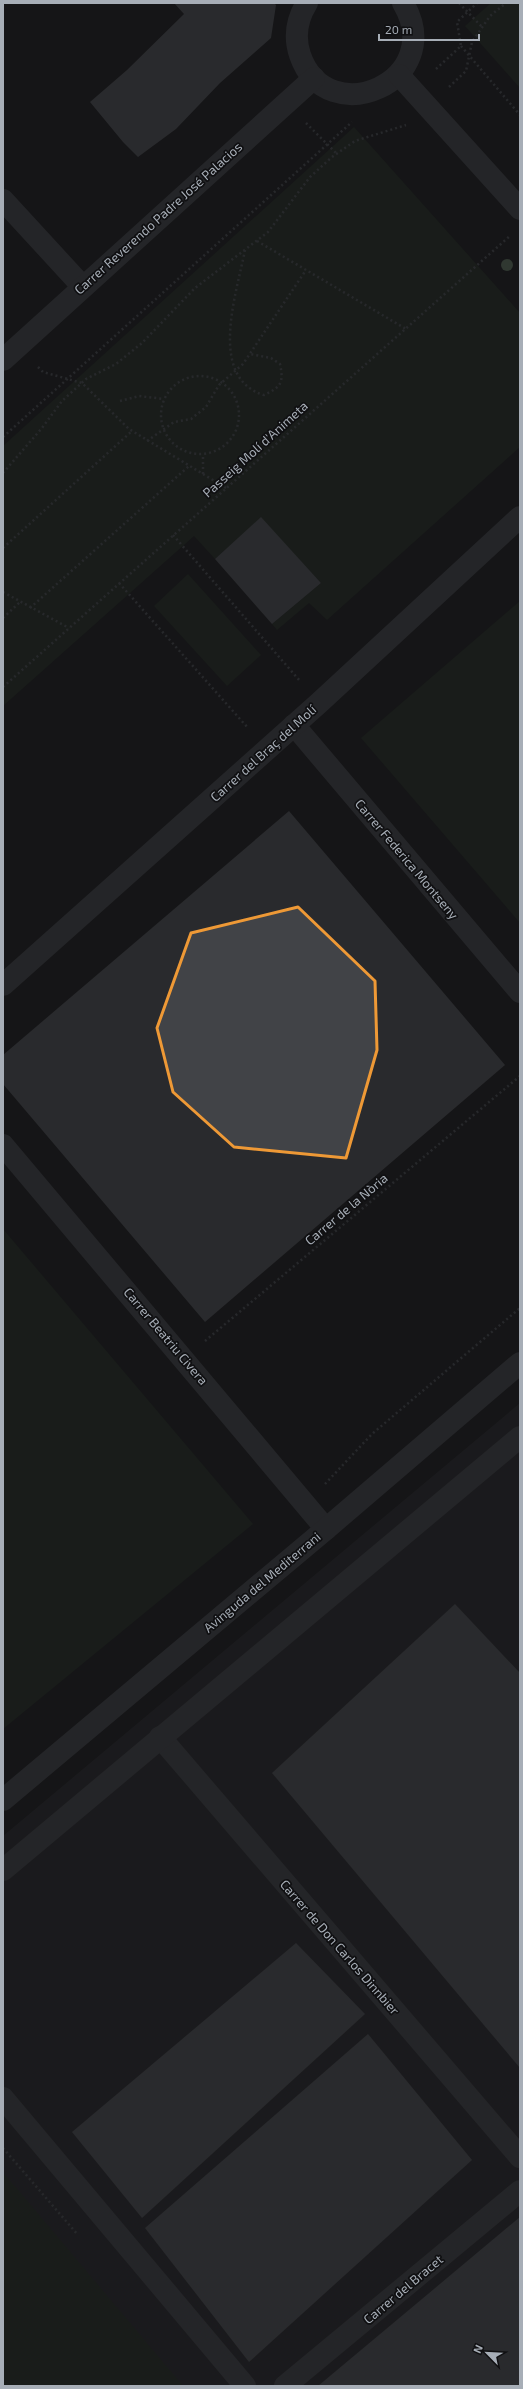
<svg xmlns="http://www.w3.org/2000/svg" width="523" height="2389" font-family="'Exo 2',sans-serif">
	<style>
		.built { fill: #212124 }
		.green { fill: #1d251d }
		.building { fill: #414347 }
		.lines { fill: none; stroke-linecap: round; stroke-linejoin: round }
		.path { stroke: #3c3f43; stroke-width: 2.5; stroke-dasharray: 2 3; stroke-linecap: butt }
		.minor { stroke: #36383c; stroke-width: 22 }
		.tree { fill: #506250 }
		.marked { fill: none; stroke: #ee9936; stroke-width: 3; stroke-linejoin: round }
		.labels { text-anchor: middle; stroke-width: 3.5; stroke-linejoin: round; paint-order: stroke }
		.street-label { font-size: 13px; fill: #a7aeb7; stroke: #101012 }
	</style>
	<rect width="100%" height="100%" fill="#151517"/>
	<path class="built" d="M520 1403V2386H3V1836Z"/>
	<g class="green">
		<path d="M491 3H520V88L465 26Z"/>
		<path d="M354 127 520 313V447L327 620 309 603 277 630 272 624 321 583 261 518 215 559 194 536 3 706V446Z"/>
		<path d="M188 574 261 655 227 686 154 606Z"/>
		<path d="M520 601V923L361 738Z"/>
		<path d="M3 1229 253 1524 3 1729Z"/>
		<path d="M3 2173 18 2190 183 2386H3Z"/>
	</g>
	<g class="building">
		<path d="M174 3H274L276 5 271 38 220 83 176 129 138 157 123 142 90 102 127 70 184 14Z"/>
		<path d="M261 517 321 583 272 624 215 559Z"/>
		<path d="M289 811 505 1065 205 1322 3 1084V1055Z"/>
		<path d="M455 1604 520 1673V2068L272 1773Z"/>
		<path d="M296 1943 365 2014 142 2218 72 2132Z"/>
		<path d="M368 2034 472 2160 249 2362 145 2228Z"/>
		<path d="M520 2217V2386H318Z"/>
	</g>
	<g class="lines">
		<g class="path">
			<path d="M459 3 482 27"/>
			<path d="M461 46 520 115"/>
			<path d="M436 69 461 46 457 22 477 3"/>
			<path d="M449 87 466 71 472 42 490 16 506 3"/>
			<path d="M306 123 336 153"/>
			<path d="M257 241 406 329"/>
			<path d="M245 250C237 292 207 378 264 395 281 387 284 383 280 364L271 358 250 354"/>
			<path d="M38 367 43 372 82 383 129 429 226 488"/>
			<circle cx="200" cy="415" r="39"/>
			<path d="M120 401 139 396 164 399"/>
			<path d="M3 437 352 122"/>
			<path d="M147 441 174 422 191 419 206 407 219 385 243 364 306 270"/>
			<path d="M3 473 42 428 62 401 86 379 116 364 142 343 195 288 268 232 310 177 332 157 355 141 406 125"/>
			<path d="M203 474V454"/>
			<path d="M173 535 300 681"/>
			<path d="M3 548 132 431"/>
			<path d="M119 583 248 728"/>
			<path d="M3 592 69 628"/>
			<path d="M30 608 189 466"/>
			<path d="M3 618 20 602"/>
			<path d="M3 687 511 235"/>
			<path d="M205 1341 520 1076"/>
			<path d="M325 1484 372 1434 520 1308"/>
			<path d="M3 2148 78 2235"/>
		</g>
		<g class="minor">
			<path d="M307 3C297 19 294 37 300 55 327 134 449 81 403 3"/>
			<path d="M399 75 520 209"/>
			<path d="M3 200 83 287"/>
			<path d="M3 360 314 78"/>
			<path d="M294 725 520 992"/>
			<path d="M3 985 319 703 520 517"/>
			<path d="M3 1145 326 1529"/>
			<path d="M160 1737 520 2157"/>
			<path d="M3 1800 326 1529 520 1363"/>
			<path d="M3 1870 520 1437"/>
			<path d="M3 2098 245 2386"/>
			<path d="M285 2386 520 2191"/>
		</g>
	</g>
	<circle class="tree" cx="507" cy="265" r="6"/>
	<path d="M0 0H523V2389H0ZM298 907 375 981 377 1050 346 1158 234 1147 173 1092 157 1028 191 933Z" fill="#151517" fill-opacity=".55" fill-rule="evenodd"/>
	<path class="marked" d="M298 907 375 981 377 1050 346 1158 234 1147 173 1092 157 1028 191 933Z"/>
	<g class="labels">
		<g class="street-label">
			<text transform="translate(158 218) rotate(-42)" y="5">Carrer Reverendo Padre José Palacios</text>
			<text transform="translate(255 449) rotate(-42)" y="5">Passeig Molí d'Animeta</text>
			<text transform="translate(263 753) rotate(-42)" y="5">Carrer del Braç del Molí</text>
			<text transform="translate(407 859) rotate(50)" y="5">Carrer Federica Montseny</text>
			<text transform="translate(346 1209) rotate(-40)" y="5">Carrer de la Nòria</text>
			<text transform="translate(166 1336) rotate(50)" y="5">Carrer Beatriu Civera</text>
			<text transform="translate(262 1582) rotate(-40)" y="5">Avinguda del Mediterrani</text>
			<text transform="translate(340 1947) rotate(49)" y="5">Carrer de Don Carlos Dinnbier</text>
			<text transform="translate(403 2289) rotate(-40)" y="5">Carrer del Bracet</text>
		</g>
	</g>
	<rect width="523" height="2389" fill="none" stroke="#a7aeb7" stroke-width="8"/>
	<g transform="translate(487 2353) rotate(294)" stroke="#101012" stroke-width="3" paint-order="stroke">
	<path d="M0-3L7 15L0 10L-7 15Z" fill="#a7aeb7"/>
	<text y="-6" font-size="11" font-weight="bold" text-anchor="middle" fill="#a7aeb7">N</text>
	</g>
	<path d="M379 34v6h100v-6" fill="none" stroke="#a7aeb7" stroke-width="2"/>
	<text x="385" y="34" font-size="12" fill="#a7aeb7" stroke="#101012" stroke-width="3" paint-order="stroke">20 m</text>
</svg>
